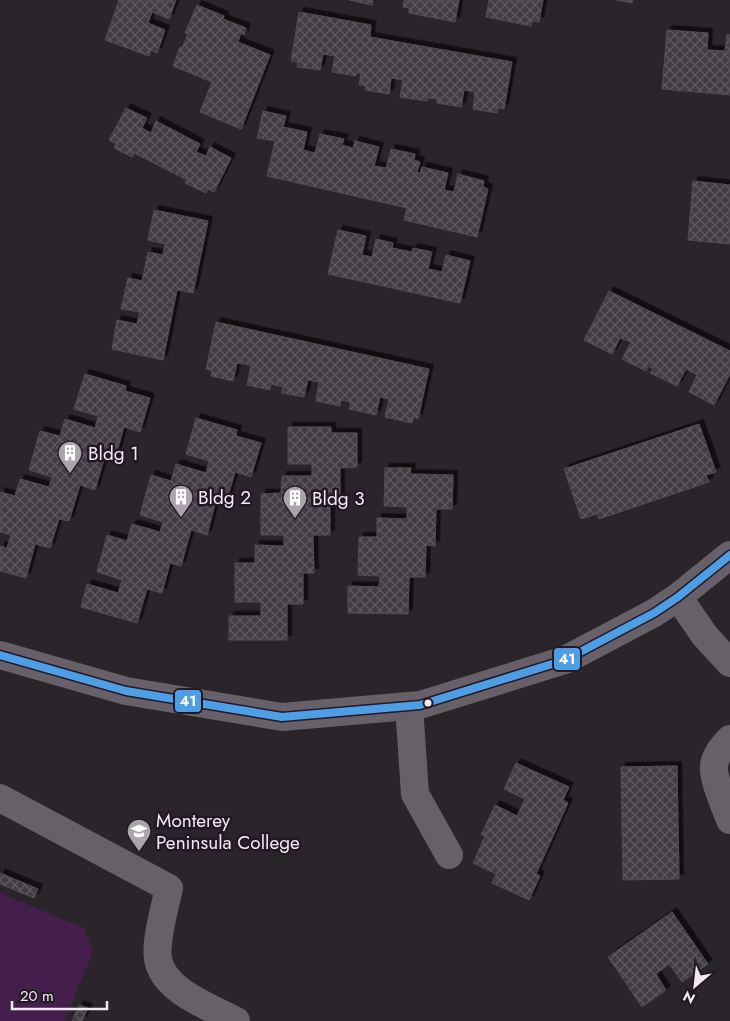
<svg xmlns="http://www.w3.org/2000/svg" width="730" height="1021" font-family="Jost,sans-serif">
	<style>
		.pitch { fill: #451f4b }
		.building { fill: url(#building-cross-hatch); stroke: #504b51; filter: url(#shadow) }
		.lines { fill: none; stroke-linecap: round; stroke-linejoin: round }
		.minor { stroke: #676069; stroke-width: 28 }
		.bus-1-casing { stroke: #231824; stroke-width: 11 }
		.bus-1 { stroke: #4d9ee5; stroke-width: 8 }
		.bus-dot { fill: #f1e9f2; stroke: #231824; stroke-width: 2 }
		.labels { text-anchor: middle; stroke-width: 5; stroke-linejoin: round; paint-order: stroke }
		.poi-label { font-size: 19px; fill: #f1e9f2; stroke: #231824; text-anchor: start }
		.line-badge { stroke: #231824; stroke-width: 2 }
		.badge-label { font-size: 14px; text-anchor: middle; font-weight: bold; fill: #fff }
	</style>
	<defs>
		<pattern id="building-cross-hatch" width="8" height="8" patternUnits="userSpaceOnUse" patternTransform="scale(1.25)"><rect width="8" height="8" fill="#433e44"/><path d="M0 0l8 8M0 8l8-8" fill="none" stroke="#5f5a5f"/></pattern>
		<filter id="shadow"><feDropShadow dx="4.5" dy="-4.5" stdDeviation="0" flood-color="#0009"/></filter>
	</defs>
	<rect width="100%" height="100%" fill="#2a242b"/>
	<path class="pitch" d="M0 893 84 928 93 951 65 1021H0Z"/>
	<g class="building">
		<path d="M119 0H176L169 19 152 12 148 23 165 30 157 53 151 50 149 56 105 40Z"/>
		<path d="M349 0H373L372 5Z"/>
		<path d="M404 0H459L455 22 409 13V8L403 7Z"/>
		<path d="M489 0H543L539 22 532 21 531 26 486 17Z"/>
		<path d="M616 0H633L632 3Z"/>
		<path d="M197 5 224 16 223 19 246 28 244 35 241 33 238 42 270 55 241 129 200 112 212 82 173 66 180 47 182 48 188 34 185 33Z"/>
		<path d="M299 12 371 25 370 37 512 62 504 109 498 108 497 113 473 109 475 92 464 90 461 107 437 103V99L427 98V101L400 97 403 80 391 78 389 94 365 90 366 86 359 85 361 73H356V76L332 72 335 56 323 54 320 70 297 67 298 62 291 61Z"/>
		<path d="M667 30 708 33 707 50 725 51 727 34 730 35V95L662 89Z"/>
		<path d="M126 108 147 118 142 128 151 133 156 121 200 144 196 152 206 156 210 147 231 158 214 192 208 189 206 193 185 183 187 180 134 153 132 157 114 148 116 144 109 140Z"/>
		<path d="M263 111 286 116 283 127 307 132 303 150 315 153 320 134 344 139 342 145 353 148 355 141 379 147 374 166 386 168 391 149 415 154 414 160 420 162 417 172 420 173 422 167 448 173 444 190 454 192 458 174 484 181 483 187 488 189 477 237 404 220 407 208 267 176 275 141 257 138Z"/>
		<path d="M693 181 730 185V244L688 240Z"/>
		<path d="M154 210 208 221 193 293 177 290 163 360 112 349 117 320 137 324 140 312 121 309 128 278 142 281 148 252 163 255 165 244 148 240Z"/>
		<path d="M338 230 366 236 362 255 372 257 376 239 393 243 392 248 412 252 413 248 432 252 428 269 442 272 446 255 470 261 460 303 328 274Z"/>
		<path d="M609 291 730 351V374L714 405 689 392 697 375 686 369 677 386 650 373 653 369 648 366 646 371 622 359 631 342 620 338 612 354 584 340Z"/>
		<path d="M216 322 429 369 418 419 414 417 412 423 385 417 389 399 380 397 376 415 349 409 351 402 341 400 340 406 316 401 319 382 308 380 304 397 282 393 283 387 271 384 270 390 247 385 251 365 237 363 233 381 211 376 212 371 206 369Z"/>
		<path d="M85 374 126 386 125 391 150 398 140 432 124 427 114 462 104 459 95 490 80 485 69 521 59 519 50 548 35 544 26 578 0 571V546L7 548 11 535 0 532V492L15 496 20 479 49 487 52 477 29 470 40 431 60 436 65 419 95 428 98 416 74 409Z"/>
		<path d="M196 418 237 430 236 436 261 443 251 477 235 472 225 506 215 504 207 535 191 530 181 566 170 563 162 593 147 589 137 623 81 607 87 584 118 593 122 580 97 572 107 535 127 541 132 524 160 532 163 522 140 515 151 475 171 481 176 464 206 473 209 461 186 454Z"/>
		<path d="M699 424 716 472 706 475 709 482 599 519 597 514 581 519 564 469Z"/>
		<path d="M288 427H331V433H357V467L340 468V504L330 503V535H313L314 573H303V604H287V640H229V616H261V602H235V563H255V545L284 546V535H261V494L281 493 282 476H312V464H288Z"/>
		<path d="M385 468H411L410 474 453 475 452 509H436L435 546 426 545 425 577H409L408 614 348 613V586L379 587 380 576 358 575 359 537H377V518L407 519V507L384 506Z"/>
		<path d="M516 763 569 787 563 800 568 803 536 874 540 876 529 900 492 883 496 874 473 863 485 836 481 835 495 805 517 816 525 799 504 789Z"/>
		<path d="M677 766 679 879 623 880 621 767Z"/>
		<path d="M0 873 38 889 34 898 0 884Z"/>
		<path d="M672 912 708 964 682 982 669 964 656 974 666 990 642 1007 608 957Z"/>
		<path d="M79 1005 88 1008 82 1021H72Z"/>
	</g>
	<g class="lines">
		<g class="minor">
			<path d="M678 597 705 636 730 663"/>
			<path d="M0 655 126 691 282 717 420 705 565 660 654 613 678 597 730 555"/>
			<path d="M409 706 415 794 449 855"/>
			<path d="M730 739C723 746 715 756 714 766 713 781 725 806 730 820"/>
			<path d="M0 798 169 888C165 907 155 941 158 959 163 991 211 1007 236 1021"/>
		</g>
		<defs>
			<path id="bus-1" d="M0 655 126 691 282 717 420 705 565 660 654 613 678 597 730 555"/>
		</defs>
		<use href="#bus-1" class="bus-1-casing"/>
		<use href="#bus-1" class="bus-1"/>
	</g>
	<defs>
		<symbol id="building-pin" viewBox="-11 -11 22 30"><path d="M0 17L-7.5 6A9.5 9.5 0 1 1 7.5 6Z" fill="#aba4ac" stroke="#231824"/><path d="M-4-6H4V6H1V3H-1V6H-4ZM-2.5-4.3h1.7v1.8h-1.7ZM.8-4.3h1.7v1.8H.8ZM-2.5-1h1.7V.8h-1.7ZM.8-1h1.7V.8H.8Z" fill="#fff"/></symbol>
		<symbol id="university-pin" viewBox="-11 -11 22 30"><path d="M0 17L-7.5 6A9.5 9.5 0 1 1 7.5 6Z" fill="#aba4ac" stroke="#231824"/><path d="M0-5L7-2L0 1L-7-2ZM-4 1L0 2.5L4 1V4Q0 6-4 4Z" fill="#fff"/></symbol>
	</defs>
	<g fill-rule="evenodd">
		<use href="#building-pin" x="56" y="439" width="28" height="38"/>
		<use href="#building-pin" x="167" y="483" width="28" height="38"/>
		<use href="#building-pin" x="281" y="484" width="28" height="38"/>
		<use href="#university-pin" x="125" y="817" width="28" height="38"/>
	</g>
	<circle class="bus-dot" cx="428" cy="703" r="4.5"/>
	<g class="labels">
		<g class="poi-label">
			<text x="88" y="460">Bldg 1</text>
			<text x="198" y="504">Bldg 2</text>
			<text x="312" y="505">Bldg 3</text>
			<text x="156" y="827">Monterey<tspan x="156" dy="22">Peninsula College</tspan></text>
		</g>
	</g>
	<g class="line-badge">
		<rect x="553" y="647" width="28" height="24" rx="5" fill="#4d9ee5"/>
		<rect x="174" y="689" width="28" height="24" rx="5" fill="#4d9ee5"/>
	</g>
	<g class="badge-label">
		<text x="567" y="664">41</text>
		<text x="188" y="706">41</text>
	</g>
	<g transform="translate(695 986) rotate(208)" stroke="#231824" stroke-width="4" paint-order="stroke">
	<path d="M0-4L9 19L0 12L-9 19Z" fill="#f1e9f2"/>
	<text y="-8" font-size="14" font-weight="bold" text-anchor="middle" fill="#f1e9f2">N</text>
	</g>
	<path d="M12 1001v8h95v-8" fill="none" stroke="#f1e9f2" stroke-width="2.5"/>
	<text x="20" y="1001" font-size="15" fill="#f1e9f2" stroke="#231824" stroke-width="4" paint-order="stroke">20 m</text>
</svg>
